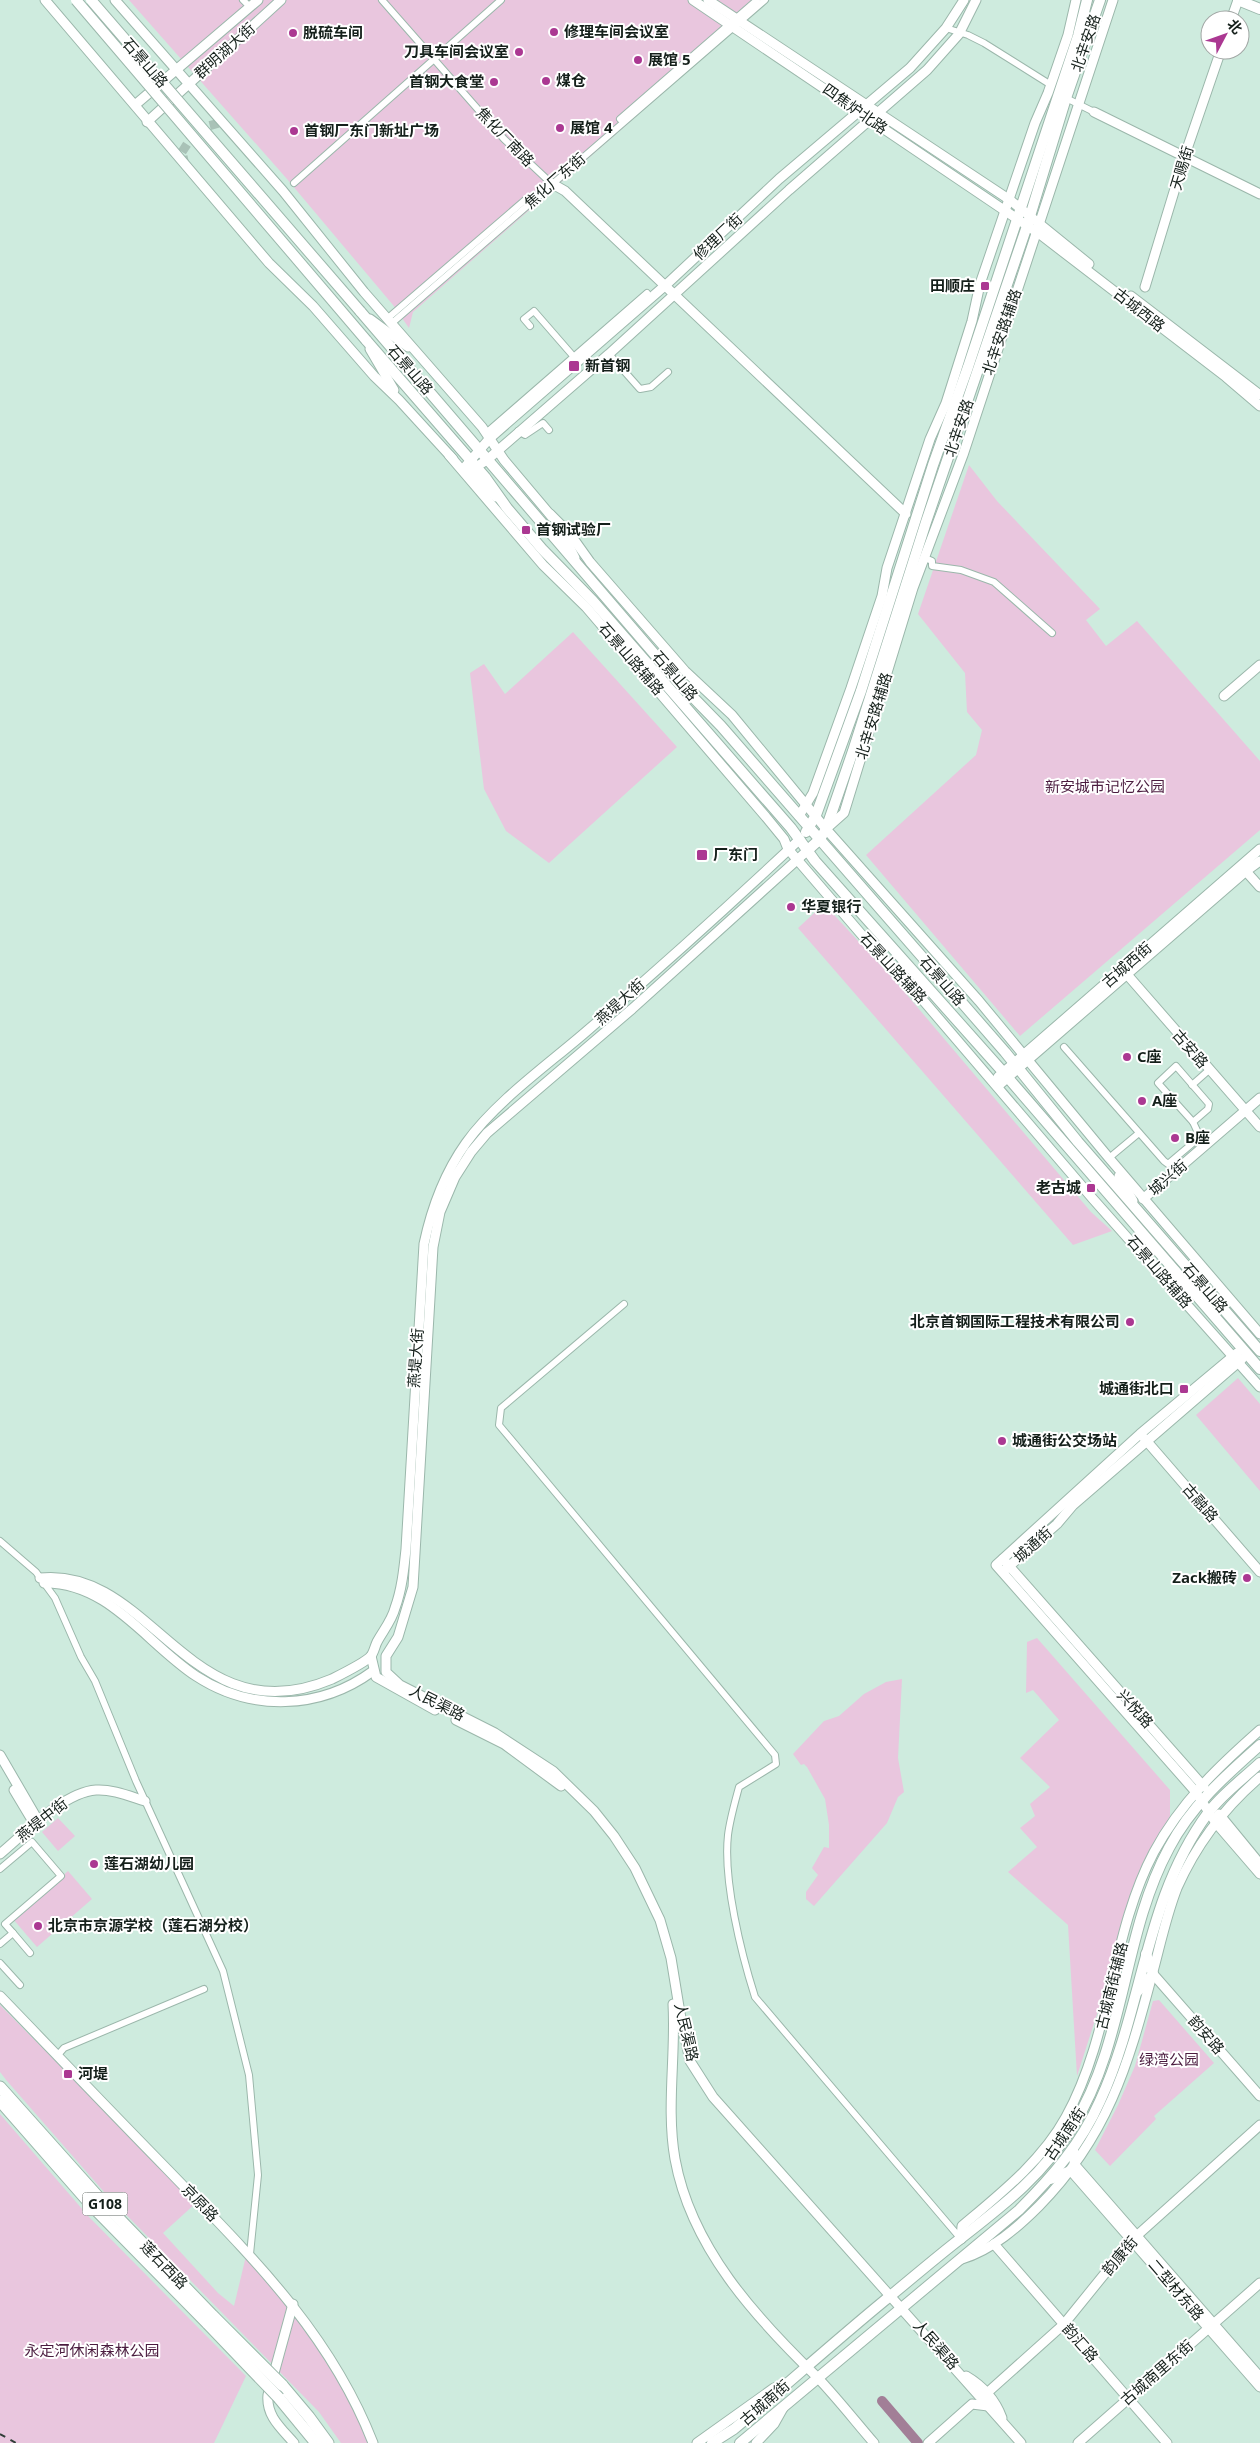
<svg xmlns="http://www.w3.org/2000/svg" width="1260" height="2443" font-family="'Open Sans','Noto Sans SC',sans-serif">
	<style>
		.green { fill: #e9c6de }
		.lines { fill: none; stroke-linecap: round; stroke-linejoin: round }
		.river { stroke: #a27f97; stroke-width: 10 }
		.secondary-tunnel { stroke: #a9c2b7; stroke-width: 9; stroke-dasharray: 9 4.5; stroke-linecap: butt }
		.street-casing { stroke: #9bb7ab; stroke-width: 8 }
		.secondary-casing { stroke: #9bb7ab; stroke-width: 11 }
		.primary-casing { stroke: #9bb7ab; stroke-width: 12 }
		.highway-casing { stroke: #9bb7ab; stroke-width: 13 }
		.street { stroke: #fff; stroke-width: 6 }
		.secondary { stroke: #fff; stroke-width: 9 }
		.primary { stroke: #fff; stroke-width: 10 }
		.highway { stroke: #fff; stroke-width: 11 }
		.rail { stroke: #313f39; stroke-width: 2; stroke-dasharray: 6 6; stroke-linecap: butt }
		.primary-bridge-casing { stroke: #9bb7ab; stroke-width: 12; stroke-linecap: butt }
		.highway-bridge-casing { stroke: #9bb7ab; stroke-width: 13; stroke-linecap: butt }
		.primary-bridge { stroke: #fff; stroke-width: 10 }
		.highway-bridge { stroke: #fff; stroke-width: 11 }
		.poi-dot { fill: #ab3892; stroke: #fff; stroke-width: 2 }
		.labels { text-anchor: middle; stroke-width: 4; stroke-linejoin: round; paint-order: stroke }
		.shield { fill: #fff; stroke: #5b635f; stroke-width: 1 }
		.shield-label { font-size: 14px; font-weight: bold; fill: #15201b }
		.poi-label { font-size: 15px; font-weight: bold; fill: #15201b; stroke: #fff; text-anchor: start }
		.street-label { font-size: 15px; fill: #15201b; stroke: #fff }
		.park-label { font-size: 15px; fill: #4b1c3f; stroke: #fff }
	</style>
	<rect width="100%" height="100%" fill="#ceebde"/>
	<g class="green">
		<path d="M129 0H769L413 312 409 328 393 305 287 179Z"/>
		<path d="M969 465 997 501 1100 609 1086 620 1106 646 1137 621 1260 761V830L1020 1036 866 855 976 755 982 730 967 712 965 673 918 614Z"/>
		<path d="M573 632 677 747 549 863 506 831 484 789 470 673 484 664 505 694Z"/>
		<path d="M824 904 896 982 1091 1212 1112 1231 1073 1245 798 928Z"/>
		<path d="M1238 1378 1260 1404V1491L1196 1415Z"/>
		<path d="M1037 1638 1170 1790V1816L1133 1887 1107 1983 1077 2076 1068 1925 1008 1872 1037 1847 1020 1828 1035 1816 1030 1804 1050 1787 1020 1758 1059 1720 1033 1690 1026 1693 1027 1642Z"/>
		<path d="M902 1679 898 1758 904 1792 898 1797 887 1823 814 1906 806 1899V1892L818 1875 812 1868 824 1847 829 1848V1825L825 1799 807 1767 804 1764 801 1765 793 1754 824 1721 839 1716 864 1694 886 1682Z"/>
		<path d="M58 1818 75 1836 58 1851 42 1832Z"/>
		<path d="M68 1871 92 1899 37 1947 13 1919Z"/>
		<path d="M1159 2000 1214 2063 1154 2116 1156 2119 1110 2166 1095 2150 1118 2105 1135 2066 1153 2001Z"/>
		<path d="M0 2005 196 2203 163 2233 218 2293 234 2306 246 2256 284 2299 337 2373 370 2443H341L319 2412 105 2193 7 2081 0 2072Z"/>
		<path d="M0 2114 89 2217 246 2376 214 2443H0Z"/>
	</g>
	<g class="lines">
		<path class="river" d="M882 2401 918 2443"/>
		<path class="secondary-tunnel" d="M185 165 182 152 197 129 223 122"/>
		<defs>
			<g id="street">
				<path d="M243 0 250 7"/>
				<path d="M382 0 504 139 551 183"/>
				<path d="M946 28 968 35 984 43 1051 85"/>
				<path d="M1066 98 1094 112"/>
				<path d="M620 119 757 0"/>
				<path d="M294 183 501 0"/>
				<path d="M388 318 525 200"/>
				<path d="M392 323 765 0"/>
				<path d="M530 326 524 319 534 311 574 357"/>
				<path d="M609 354 640 389 651 387 668 372"/>
				<path d="M518 431 525 435 543 423 549 430"/>
				<path d="M486 433 647 293"/>
				<path d="M925 558 932 561V566L961 570 994 582 1052 633"/>
				<path d="M1064 1047 1164 1161 1168 1164 1200 1137 1193 1122"/>
				<path d="M1176 1066 1209 1104 1208 1109 1193 1122 1158 1083Z"/>
				<path d="M1192 1085 1209 1070"/>
				<path d="M1109 1158 1139 1133"/>
				<path d="M624 1304 501 1408 499 1425 775 1755 776 1764 739 1787C735 1802 730 1819 728 1835 723 1880 741 1953 755 1997L961 2239"/>
				<path d="M0 1541 36 1572 55 1598 81 1657 95 1681 136 1781 223 1971 249 2075 258 2175 250 2254"/>
				<path d="M0 1869 32 1842 61 1876 5 1924 13 1933 0 1944"/>
				<path d="M13 1933 30 1953"/>
				<path d="M0 1963 20 1985"/>
				<path d="M57 2056 64 2048 204 1989"/>
			</g>
			<g id="secondary">
				<path d="M45 0 269 263 313 306 374 376 399 400 453 459"/>
				<path d="M115 0 283 191 364 292 482 427 504 460 552 517"/>
				<path d="M693 0 1041 235 1226 377 1260 406"/>
				<path d="M708 0 1010 200 1089 264"/>
				<path d="M1231 20 1238 0"/>
				<path d="M135 105 258 0"/>
				<path d="M1094 112 1260 194"/>
				<path d="M147 122 281 0"/>
				<path d="M551 183 565 191 906 514"/>
				<path d="M1145 287 1187 149 1221 50"/>
				<path d="M1131 296 1260 395"/>
				<path d="M370 319 408 347"/>
				<path d="M370 349 394 390"/>
				<path d="M449 455 543 565 586 607 766 817 784 839 788 849 874 949 904 978 1093 1199 1260 1387"/>
				<path d="M464 468 490 438 668 283 779 179 910 68 946 28 964 0"/>
				<path d="M467 471 496 497"/>
				<path d="M468 472 487 460 609 354 789 190 927 70 959 34 976 0"/>
				<path d="M550 514 570 534 590 562 685 671 732 715 826 829 979 1001 1109 1158 1260 1334"/>
				<path d="M561 530 575 558"/>
				<path d="M1224 696 1260 665"/>
				<path d="M799 816 813 793 851 688 882 596 887 568 930 439 946 403 972 321 980 284 1035 123 1048 93 1068 35 1076 0"/>
				<path d="M826 829 844 813 913 588 963 455 1113 0"/>
				<path d="M808 850 632 1009 487 1133 471 1152 455 1177 440 1212 433 1247 413 1587 398 1637 386 1656V1672L400 1685 495 1733 553 1771 594 1811 614 1836 635 1868 660 1920 671 1958 680 2013 690 2061 713 2097 1021 2443"/>
				<path d="M1243 868 1260 887"/>
				<path d="M1124 971 1260 1127"/>
				<path d="M998 1077 1260 849"/>
				<path d="M998 1086 1246 871 1260 861"/>
				<path d="M1119 1176 1133 1201"/>
				<path d="M1143 1199 1260 1098"/>
				<path d="M1237 1353 1140 1434 996 1565 1195 1791 1216 1823 1260 1874"/>
				<path d="M1144 1438 1260 1572"/>
				<path d="M1003 1559 1204 1787"/>
				<path d="M1005 1570 1057 1524 1073 1505 1242 1359"/>
				<path d="M40 1578C152 1566 190 1739 332 1679 340 1675 366 1662 371 1656 374 1652 375 1646 377 1642 383 1631 392 1620 395 1608 402 1589 404 1568 406 1549L424 1244C432 1206 444 1174 466 1143 496 1101 549 1064 588 1030 660 968 731 904 800 839"/>
				<path d="M44 1583C109 1582 146 1643 196 1676 251 1712 320 1710 373 1671"/>
				<path d="M371 1656 376 1677 435 1710"/>
				<path d="M456 1720 504 1744 561 1786"/>
				<path d="M0 1755 39 1822"/>
				<path d="M14 1790 35 1825"/>
				<path d="M1219 1814 1260 1864"/>
				<path d="M0 1854C24 1834 64 1792 96 1790 112 1789 129 1796 145 1801"/>
				<path d="M1153 1974 1260 2096"/>
				<path d="M0 1996C56 2054 112 2113 168 2170 249 2254 330 2332 373 2443"/>
				<path d="M673 2004C676 2055 666 2108 675 2159 691 2247 755 2317 817 2377 837 2398 855 2421 874 2443"/>
				<path d="M1075 2165 1260 2377"/>
				<path d="M1071 2171 1260 2387"/>
				<path d="M961 2239 962 2226C1000 2194 1042 2161 1066 2117 1112 2033 1111 1933 1154 1852 1181 1802 1218 1767 1260 1730"/>
				<path d="M994 2244 1167 2443"/>
				<path d="M962 2259C992 2250 1018 2227 1039 2206 1107 2137 1128 2066 1152 1975 1160 1946 1166 1916 1177 1888 1196 1845 1225 1807 1260 1777"/>
				<path d="M293 2304 268 2395C266 2416 281 2428 294 2443"/>
				<path d="M966 2376C983 2386 995 2399 1002 2418"/>
				<path d="M987 2393 1064 2324 1132 2240 1260 2125"/>
				<path d="M697 2443 774 2388 786 2383"/>
				<path d="M756 2443 774 2424 783 2408"/>
				<path d="M928 2443 972 2404 988 2406"/>
				<path d="M1078 2443 1260 2283"/>
			</g>
			<g id="primary">
				<path d="M1238 0 1260 9"/>
				<path d="M360 311 681 685 721 726 1005 1052 1078 1142 1260 1351"/>
				<path d="M366 340 485 477 507 508 542 549 593 601 791 828 815 861 1003 1072 1260 1369"/>
				<path d="M806 832 816 815 861 691 933 465 968 367 1078 36 1087 0"/>
				<path d="M808 850 820 839 826 829 853 751 926 522 1027 226 1066 98 1100 0"/>
				<path d="M1175 1271 1177 1292"/>
				<path d="M1138 1991 1153 1974 1146 1954"/>
				<path d="M1073 2149 1075 2165"/>
				<path d="M1050 2179 1071 2171"/>
				<path d="M712 2443 734 2429C784 2387 833 2343 884 2301 909 2281 934 2259 960 2239 1005 2204 1043 2175 1073 2126 1126 2041 1122 1935 1169 1848 1191 1806 1225 1776 1260 1745"/>
				<path d="M740 2443 1019 2210C1052 2177 1081 2144 1100 2101 1144 2006 1144 1900 1208 1813 1222 1794 1243 1779 1260 1763"/>
			</g>
			<g id="highway">
				<path d="M0 2087 100 2199 213 2316"/>
				<path d="M0 2101 93 2207 208 2324"/>
				<path d="M282 2385 309 2417 328 2443"/>
				<path d="M279 2398 316 2443"/>
			</g>
		</defs>
		<use href="#street" class="street-casing"/>
		<use href="#secondary" class="secondary-casing"/>
		<use href="#primary" class="primary-casing"/>
		<use href="#highway" class="highway-casing"/>
		<use href="#street" class="street"/>
		<use href="#secondary" class="secondary"/>
		<use href="#primary" class="primary"/>
		<use href="#highway" class="highway"/>
		<path class="rail" d="M0 2434 16 2443"/>
		<defs>
			<g id="primary-bridge">
				<path d="M76 0 366 340"/>
				<path d="M91 0 360 311"/>
			</g>
			<g id="highway-bridge">
				<path d="M213 2316 282 2385"/>
				<path d="M208 2324 279 2398"/>
			</g>
		</defs>
		<use href="#primary-bridge" class="primary-bridge-casing"/>
		<use href="#highway-bridge" class="highway-bridge-casing"/>
		<use href="#primary-bridge" class="primary-bridge"/>
		<use href="#highway-bridge" class="highway-bridge"/>
	</g>
	<g class="poi-dot">
		<circle cx="554" cy="32" r="5"/>
		<circle cx="293" cy="33" r="5"/>
		<circle cx="519" cy="52" r="5"/>
		<circle cx="638" cy="60" r="5"/>
		<circle cx="546" cy="81" r="5"/>
		<circle cx="494" cy="82" r="5"/>
		<circle cx="560" cy="128" r="5"/>
		<circle cx="294" cy="131" r="5"/>
		<rect x="980" y="281" width="10" height="10" rx="2.5"/>
		<rect x="568" y="360" width="12" height="12" rx="2.5"/>
		<rect x="521" y="525" width="10" height="10" rx="2.5"/>
		<rect x="696" y="849" width="12" height="12" rx="2.5"/>
		<circle cx="791" cy="907" r="5"/>
		<circle cx="1127" cy="1057" r="5"/>
		<circle cx="1142" cy="1101" r="5"/>
		<circle cx="1175" cy="1138" r="5"/>
		<rect x="1086" y="1183" width="10" height="10" rx="2.5"/>
		<circle cx="1130" cy="1322" r="5"/>
		<rect x="1179" y="1384" width="10" height="10" rx="2.5"/>
		<circle cx="1002" cy="1441" r="5"/>
		<circle cx="1247" cy="1578" r="5"/>
		<circle cx="94" cy="1864" r="5"/>
		<circle cx="38" cy="1926" r="5"/>
		<rect x="63" y="2069" width="10" height="10" rx="2.5"/>
	</g>
	<g class="labels">
		<rect class="shield" x="82.5" y="2192.5" width="45" height="23" rx="4"/>
		<g class="shield-label">
			<text x="105" y="2209">G108</text>
		</g>
		<g class="poi-label">
			<text x="564" y="37">修理车间会议室</text>
			<text x="303" y="38">脱硫车间</text>
			<text x="509" y="57" text-anchor="end">刀具车间会议室</text>
			<text x="648" y="65">展馆 5</text>
			<text x="556" y="86">煤仓</text>
			<text x="484" y="87" text-anchor="end">首钢大食堂</text>
			<text x="570" y="133">展馆 4</text>
			<text x="304" y="136">首钢厂东门新址广场</text>
			<text x="975" y="291" text-anchor="end">田顺庄</text>
			<text x="585" y="371">新首钢</text>
			<text x="536" y="535">首钢试验厂</text>
			<text x="713" y="860">厂东门</text>
			<text x="801" y="912">华夏银行</text>
			<text x="1137" y="1062">C座</text>
			<text x="1152" y="1106">A座</text>
			<text x="1185" y="1143">B座</text>
			<text x="1081" y="1193" text-anchor="end">老古城</text>
			<text x="1120" y="1327" text-anchor="end">北京首钢国际工程技术有限公司</text>
			<text x="1174" y="1394" text-anchor="end">城通街北口</text>
			<text x="1012" y="1446">城通街公交场站</text>
			<text x="1237" y="1583" text-anchor="end">Zack搬砖</text>
			<text x="104" y="1869">莲石湖幼儿园</text>
			<text x="48" y="1931">北京市京源学校（莲石湖分校）</text>
			<text x="78" y="2079">河堤</text>
		</g>
		<g class="street-label">
			<text transform="translate(1086 43) rotate(-71)" y="5">北辛安路</text>
			<text transform="translate(225 51) rotate(-42)" y="5">群明湖大街</text>
			<text transform="translate(145 63) rotate(49)" y="5">石景山路</text>
			<text transform="translate(855 109) rotate(35)" y="5">四焦炉北路</text>
			<text transform="translate(505 137) rotate(46)" y="5">焦化厂南路</text>
			<text transform="translate(1182 168) rotate(-73)" y="5">天赐街</text>
			<text transform="translate(555 181) rotate(-41)" y="5">焦化厂东街</text>
			<text transform="translate(718 237) rotate(-43)" y="5">修理厂街</text>
			<text transform="translate(1139 310) rotate(38)" y="5">古城西路</text>
			<text transform="translate(1002 332) rotate(-71)" y="5">北辛安路辅路</text>
			<text transform="translate(410 370) rotate(49)" y="5">石景山路</text>
			<text transform="translate(959 428) rotate(-71)" y="5">北辛安路</text>
			<text transform="translate(631 659) rotate(49)" y="5">石景山路辅路</text>
			<text transform="translate(675 676) rotate(49)" y="5">石景山路</text>
			<text transform="translate(874 716) rotate(-73)" y="5">北辛安路辅路</text>
			<text transform="translate(1127 965) rotate(-41)" y="5">古城西街</text>
			<text transform="translate(893 968) rotate(47)" y="5">石景山路辅路</text>
			<text transform="translate(942 981) rotate(49)" y="5">石景山路</text>
			<text transform="translate(620 1002) rotate(-42)" y="5">燕堤大街</text>
			<text transform="translate(1190 1049) rotate(49)" y="5">古安路</text>
			<text transform="translate(1168 1178) rotate(-41)" y="5">城兴街</text>
			<text transform="translate(1159 1272) rotate(49)" y="5">石景山路辅路</text>
			<text transform="translate(1205 1288) rotate(49)" y="5">石景山路</text>
			<text transform="translate(416 1358) rotate(-86)" y="5">燕堤大街</text>
			<text transform="translate(1200 1503) rotate(49)" y="5">古融路</text>
			<text transform="translate(1033 1545) rotate(-42)" y="5">城通街</text>
			<text transform="translate(437 1703) rotate(27)" y="5">人民渠路</text>
			<text transform="translate(1135 1709) rotate(48)" y="5">兴悦路</text>
			<text transform="translate(42 1820) rotate(-38)" y="5">燕堤中街</text>
			<text transform="translate(1112 1986) rotate(-76)" y="5">古城南街辅路</text>
			<text transform="translate(686 2032) rotate(77)" y="5">人民渠路</text>
			<text transform="translate(1206 2035) rotate(49)" y="5">韵安路</text>
			<text transform="translate(1065 2134) rotate(-56)" y="5">古城南街</text>
			<text transform="translate(200 2203) rotate(46)" y="5">京原路</text>
			<text transform="translate(1120 2256) rotate(-50)" y="5">韵康街</text>
			<text transform="translate(164 2265) rotate(46)" y="5">莲石西路</text>
			<text transform="translate(1176 2290) rotate(49)" y="5">二型材东路</text>
			<text transform="translate(1080 2343) rotate(49)" y="5">韵汇路</text>
			<text transform="translate(936 2345) rotate(49)" y="5">人民渠路</text>
			<text transform="translate(1157 2373) rotate(-41)" y="5">古城南里东街</text>
			<text transform="translate(765 2403) rotate(-41)" y="5">古城南街</text>
		</g>
		<g class="park-label">
			<text x="1105" y="792">新安城市记忆公园</text>
			<text x="1169" y="2065">绿湾公园</text>
			<text x="92" y="2356">永定河休闲森林公园</text>
		</g>
	</g>
	<g transform="translate(1225 35) rotate(49)"><circle r="24" fill="#ffffff" stroke="#a1a6a4"/>
	<path d="M0-4L9 19L0 12L-9 19Z" fill="#ab3892"/>
	<text y="-8" font-size="14" font-weight="bold" text-anchor="middle" fill="#15201b">北</text>
	</g>
</svg>
